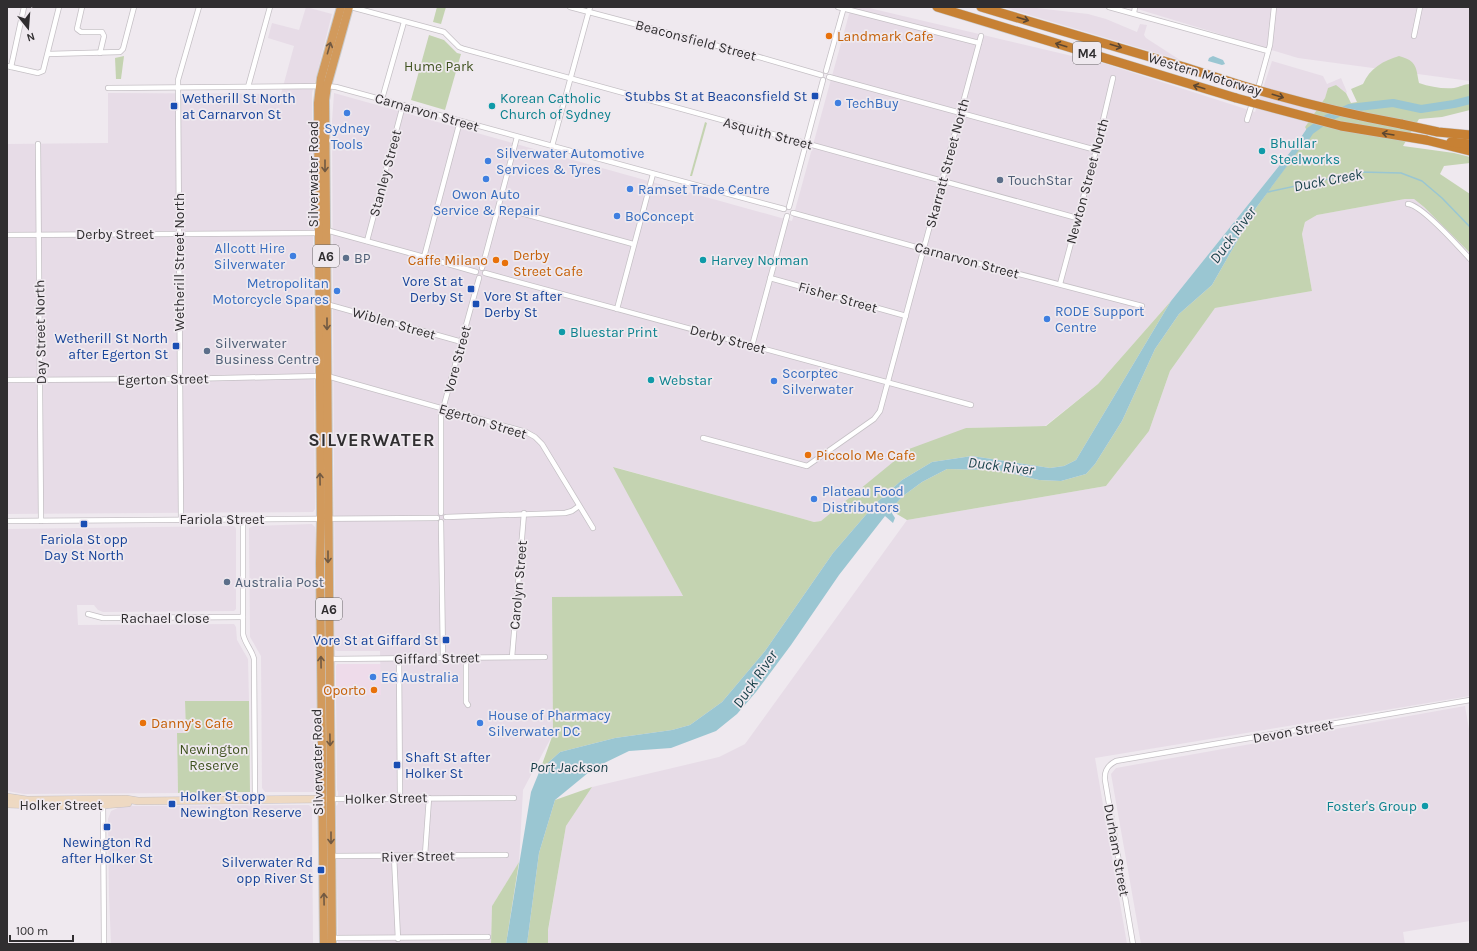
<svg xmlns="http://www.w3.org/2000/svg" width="1477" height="951" font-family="Karla,sans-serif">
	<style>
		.commercial { fill: #eedbea }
		.built { fill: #e7dce7 }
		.green { fill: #c4d3b1 }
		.water { fill: #9ac6d2 }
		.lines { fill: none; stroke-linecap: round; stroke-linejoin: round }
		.stream { stroke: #9ac6d2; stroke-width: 1.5 }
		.river { stroke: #9ac6d2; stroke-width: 8 }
		.minor-casing { stroke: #c5c0c5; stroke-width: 6 }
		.secondary-casing { stroke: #c5c0c5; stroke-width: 8 }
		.trunk-casing { stroke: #c9c9c9; stroke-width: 10 }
		.motorway-casing { stroke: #c9c9c9; stroke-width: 10 }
		.minor { stroke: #fff; stroke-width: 4.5 }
		.secondary { stroke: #eed9c2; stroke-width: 7 }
		.trunk { stroke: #d29a5c; stroke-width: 8 }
		.motorway { stroke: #c78134; stroke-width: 9 }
		.motorway-bridge-casing { stroke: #c9c9c9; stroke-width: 10; stroke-linecap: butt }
		.motorway-bridge { stroke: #c78134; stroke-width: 9 }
		.oneway { stroke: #5d4731 }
		.oneway2 { stroke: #715942 }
		.food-dot { fill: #e8710a; stroke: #efe9ef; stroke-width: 1.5 }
		.transit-dot { fill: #1a4fb4; stroke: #efe9ef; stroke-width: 1.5 }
		.shop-dot { fill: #3f7fe0; stroke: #efe9ef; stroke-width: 1.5 }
		.culture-dot { fill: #0f9aa8; stroke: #efe9ef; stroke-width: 1.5 }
		.service-dot { fill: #5c6f8a; stroke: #efe9ef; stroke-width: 1.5 }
		.labels { text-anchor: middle; stroke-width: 3.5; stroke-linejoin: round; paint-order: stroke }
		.shield { fill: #efe9ef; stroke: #696669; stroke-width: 1 }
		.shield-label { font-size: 13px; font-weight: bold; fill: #302e30 }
		.food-label { font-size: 14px; fill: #c56008; stroke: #efe9ef; text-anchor: start }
		.street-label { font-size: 14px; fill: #302e30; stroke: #efe9ef }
		.park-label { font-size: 14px; fill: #3f521e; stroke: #efe9ef }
		.transit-label { font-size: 14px; fill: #164399; stroke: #efe9ef; text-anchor: end }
		.culture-label { font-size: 14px; fill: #0d838f; stroke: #efe9ef; text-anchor: start }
		.shop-label { font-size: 14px; fill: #366cbe; stroke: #efe9ef; text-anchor: start }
		.service-label { font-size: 14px; fill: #4e5e75; stroke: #efe9ef; text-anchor: start }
		.water-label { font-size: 15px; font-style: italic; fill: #153e47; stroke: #efe9ef }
		.district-label { font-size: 18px; font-weight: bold; letter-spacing: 1px; fill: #302e30; stroke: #efe9ef }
	</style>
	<rect width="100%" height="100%" fill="#efe9ef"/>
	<path class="commercial" d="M337 664H381V696H336V666Z"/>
	<g class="built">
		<path d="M306 7 332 14 312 93 315 509 313 512 7 514V144L108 143V93L281 94 294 46 268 38 272 23 299 30Z"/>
		<path d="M851 7H865L1106 64 1255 112 1272 61 1323 76 1327 84 1341 78 1347 92 1346 93 1340 88 1328 89 1325 98 1305 127 1307 131 1171 301 1098 384 1045 426 966 428 821 521 814 522 800 518 614 467 683 596 552 597 553 734 523 790 519 862 492 906 491 944H338L336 806 338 804V792L337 790 336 696 381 695 380 651H337L335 650 332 121 334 93 792 221Z"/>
		<path d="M1003 7H1028L1088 14 1106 19 1137 32 1140 24 1147 25 1144 35 1146 38 1180 60Z"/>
		<path d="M1131 7H1470V81L1298 58Z"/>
		<path d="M1405 199H1414L1424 207 1470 253V696L1095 758 1127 944H548V931L566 826 592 787 719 757 745 744 907 520 1106 486 1149 431 1170 371 1215 308 1312 291 1302 234 1305 222 1317 215Z"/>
		<path d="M312 524 315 527 317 792H265L262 788 261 656 250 637 249 528 253 526Z"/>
		<path d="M234 526 236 528V609L234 611 103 612 98 610 94 605H77L78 625 234 624 236 627 237 640 248 659 249 701H185L186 733 177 734 178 793 24 794 7 791V529Z"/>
		<path d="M1465 706 1470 735V921L1403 932 1405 944H1141L1111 774 1116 768Z"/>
		<path d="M309 805 312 808 313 944H111L109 895 108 819 111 811 122 806Z"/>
	</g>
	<g class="green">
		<path d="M437 7H446L441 24 433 22Z"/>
		<path d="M429 35 444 40 457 53 461 54 445 110 411 100Z"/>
		<path d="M124 56 121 79H116L115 58Z"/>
		<path d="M1399 56C1417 61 1416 67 1419 83 1430 87 1443 89 1454 88 1460 87 1464 84 1470 84V110L1442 117 1419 119 1403 146 1454 153 1470 157V163L1444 166 1440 174 1470 194V253L1424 207 1414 199H1405L1317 215 1305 222 1302 234 1312 291 1215 308 1170 371 1149 431 1106 486 907 520 890 510 903 496 922 482 947 469 997 470 1039 480 1061 481 1086 474 1095 464 1122 421 1155 349 1179 314 1212 285 1256 208 1312 131H1307L1305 127 1325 98 1328 88 1336 85 1346 93 1351 103 1357 102 1351 89 1363 84C1370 68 1383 61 1399 56Z"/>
		<path d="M705 122 707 123 692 176H690Z"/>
		<path d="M1171 301 1076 460 1064 466 1050 468 972 456 932 462 902 480 876 503 833 553 765 651 722 702 690 725 672 730 615 738 560 752 540 770 553 734 552 597 683 596 613 467 800 518 814 522 821 521 909 449 966 428 1046 426 1098 384Z"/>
		<path d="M185 701H249L250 792 178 793 177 733H186Z"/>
		<path d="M592 787 566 826 548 930V944H527L539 853 555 800Z"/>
		<path d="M519 862 506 944H491L492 906Z"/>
	</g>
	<g class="water">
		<path d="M1213 56 1223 60 1225 64 1222 65 1208 61 1209 58Z"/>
		<path d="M1307 131H1313L1256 208 1212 285 1179 314 1155 349 1122 421 1095 464 1086 474 1061 481 1039 480 997 470 947 469 922 482 903 496 890 510 895 518 893 523 885 516 839 575 791 645 756 692 737 714 716 731 671 748 629 751 594 768 555 800 539 853 527 944H506L531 792 540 770 560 752 615 738 672 730 690 725 722 702 765 651 833 553 876 503 902 480 932 462 972 456 1050 468 1064 466 1076 460 1171 301Z"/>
	</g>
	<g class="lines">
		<path class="stream" d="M1268 192 1361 172 1401 173 1422 181 1442 198 1470 227"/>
		<path class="river" d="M1304 140 1310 131 1328 118 1349 108 1393 103 1421 109 1454 104 1470 100"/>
		<defs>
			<g id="minor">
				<path d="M82 7 77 29 81 32H102L104 36 100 53"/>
				<path d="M351 7 444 32 459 47 464 49 1077 218"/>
				<path d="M570 7 752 55 821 75"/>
				<path d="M838 7 979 43"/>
				<path d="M1109 7 1268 51"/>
				<path d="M1134 13 1135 7"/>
				<path d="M1414 36 1420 7"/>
				<path d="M48 54 120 52 123 49 134 7"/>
				<path d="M7 66 38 73 43 71 59 7"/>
				<path d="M11 67 24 7"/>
				<path d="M826 71 844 7"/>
				<path d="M829 77 1096 150"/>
				<path d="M1259 85 1270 45 1274 7"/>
				<path d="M248 87 270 7"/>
				<path d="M108 88 327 86 336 87 784 209"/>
				<path d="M382 99 404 22"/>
				<path d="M1247 120 1251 107"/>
				<path d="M38 144 41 521"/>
				<path d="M552 146 590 7"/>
				<path d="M1408 204C1422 205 1459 247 1470 259"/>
				<path d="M499 207 633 244"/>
				<path d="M789 207 823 80"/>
				<path d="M793 213 923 249 1142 306"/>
				<path d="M326 230 424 257 476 272"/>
				<path d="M7 235 318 233"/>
				<path d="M367 241 403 105"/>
				<path d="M424 257 460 121"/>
				<path d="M482 268 517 137"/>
				<path d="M485 273 971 405"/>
				<path d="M770 278 906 316"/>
				<path d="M1060 284 1096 150 1113 78"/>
				<path d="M326 304 462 342"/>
				<path d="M617 309 653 174"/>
				<path d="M752 346 787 216"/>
				<path d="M327 376 526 432 535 437 542 444 593 528"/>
				<path d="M7 380 180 379 320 376"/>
				<path d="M703 438 807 466 874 419 880 411 981 36"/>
				<path d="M441 513V416L479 278"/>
				<path d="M446 517 565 513 572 511 579 506"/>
				<path d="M243 519V634C245 644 252 650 254 659L255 800"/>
				<path d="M181 520 178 87V80L199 7"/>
				<path d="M7 521 437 518"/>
				<path d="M441 522 443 657"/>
				<path d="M88 614 103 618 243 617"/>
				<path d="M466 657V702L468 705"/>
				<path d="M512 657 524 513"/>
				<path d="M399 658 400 798"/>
				<path d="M329 659 545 657"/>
				<path d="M331 799 514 798"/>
				<path d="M103 803 104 944"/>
				<path d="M425 855 429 798"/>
				<path d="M331 856 506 855"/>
				<path d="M394 856 398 939"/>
				<path d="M332 938 488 937"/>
				<path d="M1133 944 1105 780C1104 770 1108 765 1116 761L1470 700"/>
			</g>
			<g id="secondary">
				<path d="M7 797 27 800 126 799 138 801 327 799"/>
				<path d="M7 804 61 806 103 805 128 803"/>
			</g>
			<g id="trunk">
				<path d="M324 944 320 563 321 518 318 103 321 78 341 7"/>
				<path d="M332 944 325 100 327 86 349 7"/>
			</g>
			<g id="motorway">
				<path d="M937 7 1236 98"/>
				<path d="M981 7 1184 67 1240 85"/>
				<path d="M1401 124 1438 132 1470 135"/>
				<path d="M1426 140 1470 151"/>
				<path d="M1451 142 1470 144"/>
			</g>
		</defs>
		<use href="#minor" class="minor-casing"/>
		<use href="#secondary" class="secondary-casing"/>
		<use href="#trunk" class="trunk-casing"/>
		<use href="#motorway" class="motorway-casing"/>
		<use href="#minor" class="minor"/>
		<use href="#secondary" class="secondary"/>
		<use href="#trunk" class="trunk"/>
		<use href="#motorway" class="motorway"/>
		<defs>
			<g id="motorway-bridge">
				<path d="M1240 85C1294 101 1346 114 1401 124"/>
				<path d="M1236 98 1341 126 1426 140"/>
			</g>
		</defs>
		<use href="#motorway-bridge" class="motorway-bridge-casing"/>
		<use href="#motorway-bridge" class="motorway-bridge"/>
	</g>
	<defs><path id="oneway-shaft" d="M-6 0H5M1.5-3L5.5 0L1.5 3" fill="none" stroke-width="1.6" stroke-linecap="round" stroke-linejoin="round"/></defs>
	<g class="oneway">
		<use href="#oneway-shaft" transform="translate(1023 19) rotate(16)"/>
		<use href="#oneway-shaft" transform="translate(1061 45) rotate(-163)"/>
		<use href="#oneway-shaft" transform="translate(1116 46) rotate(17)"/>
		<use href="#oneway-shaft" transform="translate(1199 87) rotate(-163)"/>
		<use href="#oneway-shaft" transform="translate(1278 96) rotate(17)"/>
		<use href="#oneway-shaft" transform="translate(1388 134) rotate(-171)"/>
	</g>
	<g class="oneway2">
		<use href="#oneway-shaft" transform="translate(329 48) rotate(-74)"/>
		<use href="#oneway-shaft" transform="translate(325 166) rotate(90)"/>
		<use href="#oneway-shaft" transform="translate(327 324) rotate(90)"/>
		<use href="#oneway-shaft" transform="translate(320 479) rotate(-91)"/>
		<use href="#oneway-shaft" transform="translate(328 557) rotate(90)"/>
		<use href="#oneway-shaft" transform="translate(321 662) rotate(-91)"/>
		<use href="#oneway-shaft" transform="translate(330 740) rotate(89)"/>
		<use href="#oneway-shaft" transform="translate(331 838) rotate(90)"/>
		<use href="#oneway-shaft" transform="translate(324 899) rotate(-91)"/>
	</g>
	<g class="food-dot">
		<circle cx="829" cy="36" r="4"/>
		<circle cx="496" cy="260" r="4"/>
		<circle cx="505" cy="263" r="4"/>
		<circle cx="808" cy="455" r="4"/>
		<circle cx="374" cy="690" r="4"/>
		<circle cx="143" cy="723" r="4"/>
	</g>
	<g class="transit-dot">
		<rect x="811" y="92" width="8" height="8" rx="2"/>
		<rect x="170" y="102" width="8" height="8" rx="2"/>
		<rect x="467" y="285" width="8" height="8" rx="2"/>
		<rect x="472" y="300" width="8" height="8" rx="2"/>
		<rect x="172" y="342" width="8" height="8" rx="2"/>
		<rect x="80" y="520" width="8" height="8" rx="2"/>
		<rect x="442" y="636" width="8" height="8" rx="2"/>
		<rect x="393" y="761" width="8" height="8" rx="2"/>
		<rect x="168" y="800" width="8" height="8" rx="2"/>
		<rect x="103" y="823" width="8" height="8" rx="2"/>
		<rect x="317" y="866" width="8" height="8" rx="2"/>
	</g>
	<g class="shop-dot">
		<circle cx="838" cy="103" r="4"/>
		<circle cx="347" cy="113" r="4"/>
		<circle cx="488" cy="161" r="4"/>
		<circle cx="486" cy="179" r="4"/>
		<circle cx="630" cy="189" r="4"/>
		<circle cx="617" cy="216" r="4"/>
		<circle cx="293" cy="256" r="4"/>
		<circle cx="337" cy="291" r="4"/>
		<circle cx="1047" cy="319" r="4"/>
		<circle cx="774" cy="381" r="4"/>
		<circle cx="814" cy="499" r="4"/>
		<circle cx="373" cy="677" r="4"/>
		<circle cx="480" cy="723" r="4"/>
	</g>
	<g class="culture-dot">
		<circle cx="492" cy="106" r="4"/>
		<circle cx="1262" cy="151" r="4"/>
		<circle cx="703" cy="260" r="4"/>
		<circle cx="562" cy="332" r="4"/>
		<circle cx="651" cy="380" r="4"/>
		<circle cx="1425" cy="806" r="4"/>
	</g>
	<g class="service-dot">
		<circle cx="1000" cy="180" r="4"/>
		<circle cx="346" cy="258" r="4"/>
		<circle cx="207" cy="351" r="4"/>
		<circle cx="227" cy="582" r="4"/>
	</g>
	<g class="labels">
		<g class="shield">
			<rect x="1073" y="42" width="28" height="22" rx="3"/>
			<rect x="313" y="245" width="26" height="22" rx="3"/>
			<rect x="316" y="598" width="26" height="22" rx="3"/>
		</g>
		<g class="shield-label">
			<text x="1087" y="58">M4</text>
			<text x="326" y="261">A6</text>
			<text x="329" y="614">A6</text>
		</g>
		<g class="food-label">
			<text x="837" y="41">Landmark Cafe</text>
			<text x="513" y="260">Derby<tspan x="513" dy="16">Street Cafe</tspan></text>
			<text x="488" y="265" text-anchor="end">Caffe Milano</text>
			<text x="816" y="460">Piccolo Me Cafe</text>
			<text x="366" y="695" text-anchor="end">Oporto</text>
			<text x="151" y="728">Danny’s Cafe</text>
		</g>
		<g class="street-label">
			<text transform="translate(696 40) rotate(15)" y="5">Beaconsfield Street</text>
			<text transform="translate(1205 74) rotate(17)" y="5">Western Motorway</text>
			<text transform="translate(427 112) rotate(16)" y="5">Carnarvon Street</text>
			<text transform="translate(768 133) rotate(15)" y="5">Asquith Street</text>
			<text transform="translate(947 163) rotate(-75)" y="5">Skarratt Street North</text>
			<text transform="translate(385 173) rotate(-75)" y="5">Stanley Street</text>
			<text transform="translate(313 174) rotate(-90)" y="5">Silverwater Road</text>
			<text transform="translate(1087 181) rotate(-75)" y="5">Newton Street North</text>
			<text x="115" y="239">Derby Street</text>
			<text transform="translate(967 260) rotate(15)" y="5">Carnarvon Street</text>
			<text transform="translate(179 262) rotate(-90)" y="5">Wetherill Street North</text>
			<text transform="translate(838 297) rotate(16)" y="5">Fisher Street</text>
			<text transform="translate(394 323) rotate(16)" y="5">Wiblen Street</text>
			<text transform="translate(40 332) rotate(-91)" y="5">Day Street North</text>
			<text transform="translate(728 339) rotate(15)" y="5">Derby Street</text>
			<text transform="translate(457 359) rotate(-75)" y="5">Vore Street</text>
			<text transform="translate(163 379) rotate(-1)" y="5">Egerton Street</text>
			<text transform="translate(483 421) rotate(17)" y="5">Egerton Street</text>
			<text x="222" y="524">Fariola Street</text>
			<text transform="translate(518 585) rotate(-85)" y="5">Carolyn Street</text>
			<text x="165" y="623">Rachael Close</text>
			<text transform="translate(437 658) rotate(-1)" y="5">Giffard Street</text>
			<text transform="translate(1293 731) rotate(-10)" y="5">Devon Street</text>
			<text transform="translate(317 762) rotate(-91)" y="5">Silverwater Road</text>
			<text transform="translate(386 798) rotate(-1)" y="5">Holker Street</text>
			<text x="61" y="810">Holker Street</text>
			<text transform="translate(1117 850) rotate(80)" y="5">Durham Street</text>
			<text transform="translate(418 856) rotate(-1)" y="5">River Street</text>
		</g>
		<g class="park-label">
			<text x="439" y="71">Hume Park</text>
			<text x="214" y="754">Newington<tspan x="214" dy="16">Reserve</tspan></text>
		</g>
		<g class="transit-label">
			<text x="807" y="101">Stubbs St at Beaconsfield St</text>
			<text x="182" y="103" text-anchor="start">Wetherill St North<tspan x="182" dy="16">at Carnarvon St</tspan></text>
			<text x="463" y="286">Vore St at<tspan x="463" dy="16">Derby St</tspan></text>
			<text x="484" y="301" text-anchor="start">Vore St after<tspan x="484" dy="16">Derby St</tspan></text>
			<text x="168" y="343">Wetherill St North<tspan x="168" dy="16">after Egerton St</tspan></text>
			<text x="84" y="544" text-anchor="middle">Fariola St opp<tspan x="84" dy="16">Day St North</tspan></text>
			<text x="438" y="645">Vore St at Giffard St</text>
			<text x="405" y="762" text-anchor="start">Shaft St after<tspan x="405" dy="16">Holker St</tspan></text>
			<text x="180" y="801" text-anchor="start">Holker St opp<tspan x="180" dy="16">Newington Reserve</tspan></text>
			<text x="107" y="847" text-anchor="middle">Newington Rd<tspan x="107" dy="16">after Holker St</tspan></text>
			<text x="313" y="867">Silverwater Rd<tspan x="313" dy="16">opp River St</tspan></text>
		</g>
		<g class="culture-label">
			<text x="500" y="103">Korean Catholic<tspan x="500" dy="16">Church of Sydney</tspan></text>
			<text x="1270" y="148">Bhullar<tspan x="1270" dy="16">Steelworks</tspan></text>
			<text x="711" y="265">Harvey Norman</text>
			<text x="570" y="337">Bluestar Print</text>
			<text x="659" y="385">Webstar</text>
			<text x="1417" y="811" text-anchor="end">Foster's Group</text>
		</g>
		<g class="shop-label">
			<text x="846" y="108">TechBuy</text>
			<text x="347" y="133" text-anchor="middle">Sydney<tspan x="347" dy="16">Tools</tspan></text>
			<text x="496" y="158">Silverwater Automotive<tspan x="496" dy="16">Services &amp; Tyres</tspan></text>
			<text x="638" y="194">Ramset Trade Centre</text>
			<text x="486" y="199" text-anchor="middle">Owon Auto<tspan x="486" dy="16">Service &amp; Repair</tspan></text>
			<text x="625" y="221">BoConcept</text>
			<text x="285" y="253" text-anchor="end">Allcott Hire<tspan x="285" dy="16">Silverwater</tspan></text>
			<text x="329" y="288" text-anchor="end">Metropolitan<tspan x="329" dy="16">Motorcycle Spares</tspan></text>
			<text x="1055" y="316">RODE Support<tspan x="1055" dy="16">Centre</tspan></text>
			<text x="782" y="378">Scorptec<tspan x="782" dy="16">Silverwater</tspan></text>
			<text x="822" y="496">Plateau Food<tspan x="822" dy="16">Distributors</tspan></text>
			<text x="381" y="682">EG Australia</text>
			<text x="488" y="720">House of Pharmacy<tspan x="488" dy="16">Silverwater DC</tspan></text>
		</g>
		<g class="service-label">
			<text x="1008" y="185">TouchStar</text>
			<text x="354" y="263">BP</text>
			<text x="215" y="348">Silverwater<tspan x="215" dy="16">Business Centre</tspan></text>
			<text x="235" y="587">Australia Post</text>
		</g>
		<g class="water-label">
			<text transform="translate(1328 180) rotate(-11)" y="5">Duck Creek</text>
			<text transform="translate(1233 235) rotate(-53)" y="5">Duck River</text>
			<text transform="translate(1001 466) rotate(7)" y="5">Duck River</text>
			<text transform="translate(755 679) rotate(-55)" y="5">Duck River</text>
			<text x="569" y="772">Port Jackson</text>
		</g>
		<g class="district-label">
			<text x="372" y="446">SILVERWATER</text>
		</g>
	</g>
	<rect width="1477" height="951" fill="none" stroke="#302e30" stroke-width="16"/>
	<g transform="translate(28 28) rotate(163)" stroke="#efe9ef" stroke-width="3" paint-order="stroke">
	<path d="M0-3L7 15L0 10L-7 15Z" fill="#302e30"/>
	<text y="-6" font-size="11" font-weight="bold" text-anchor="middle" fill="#302e30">N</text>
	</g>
	<path d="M10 935v6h63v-6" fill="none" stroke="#302e30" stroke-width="2"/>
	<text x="16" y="935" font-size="12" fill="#302e30" stroke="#efe9ef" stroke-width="3" paint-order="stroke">100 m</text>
</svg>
